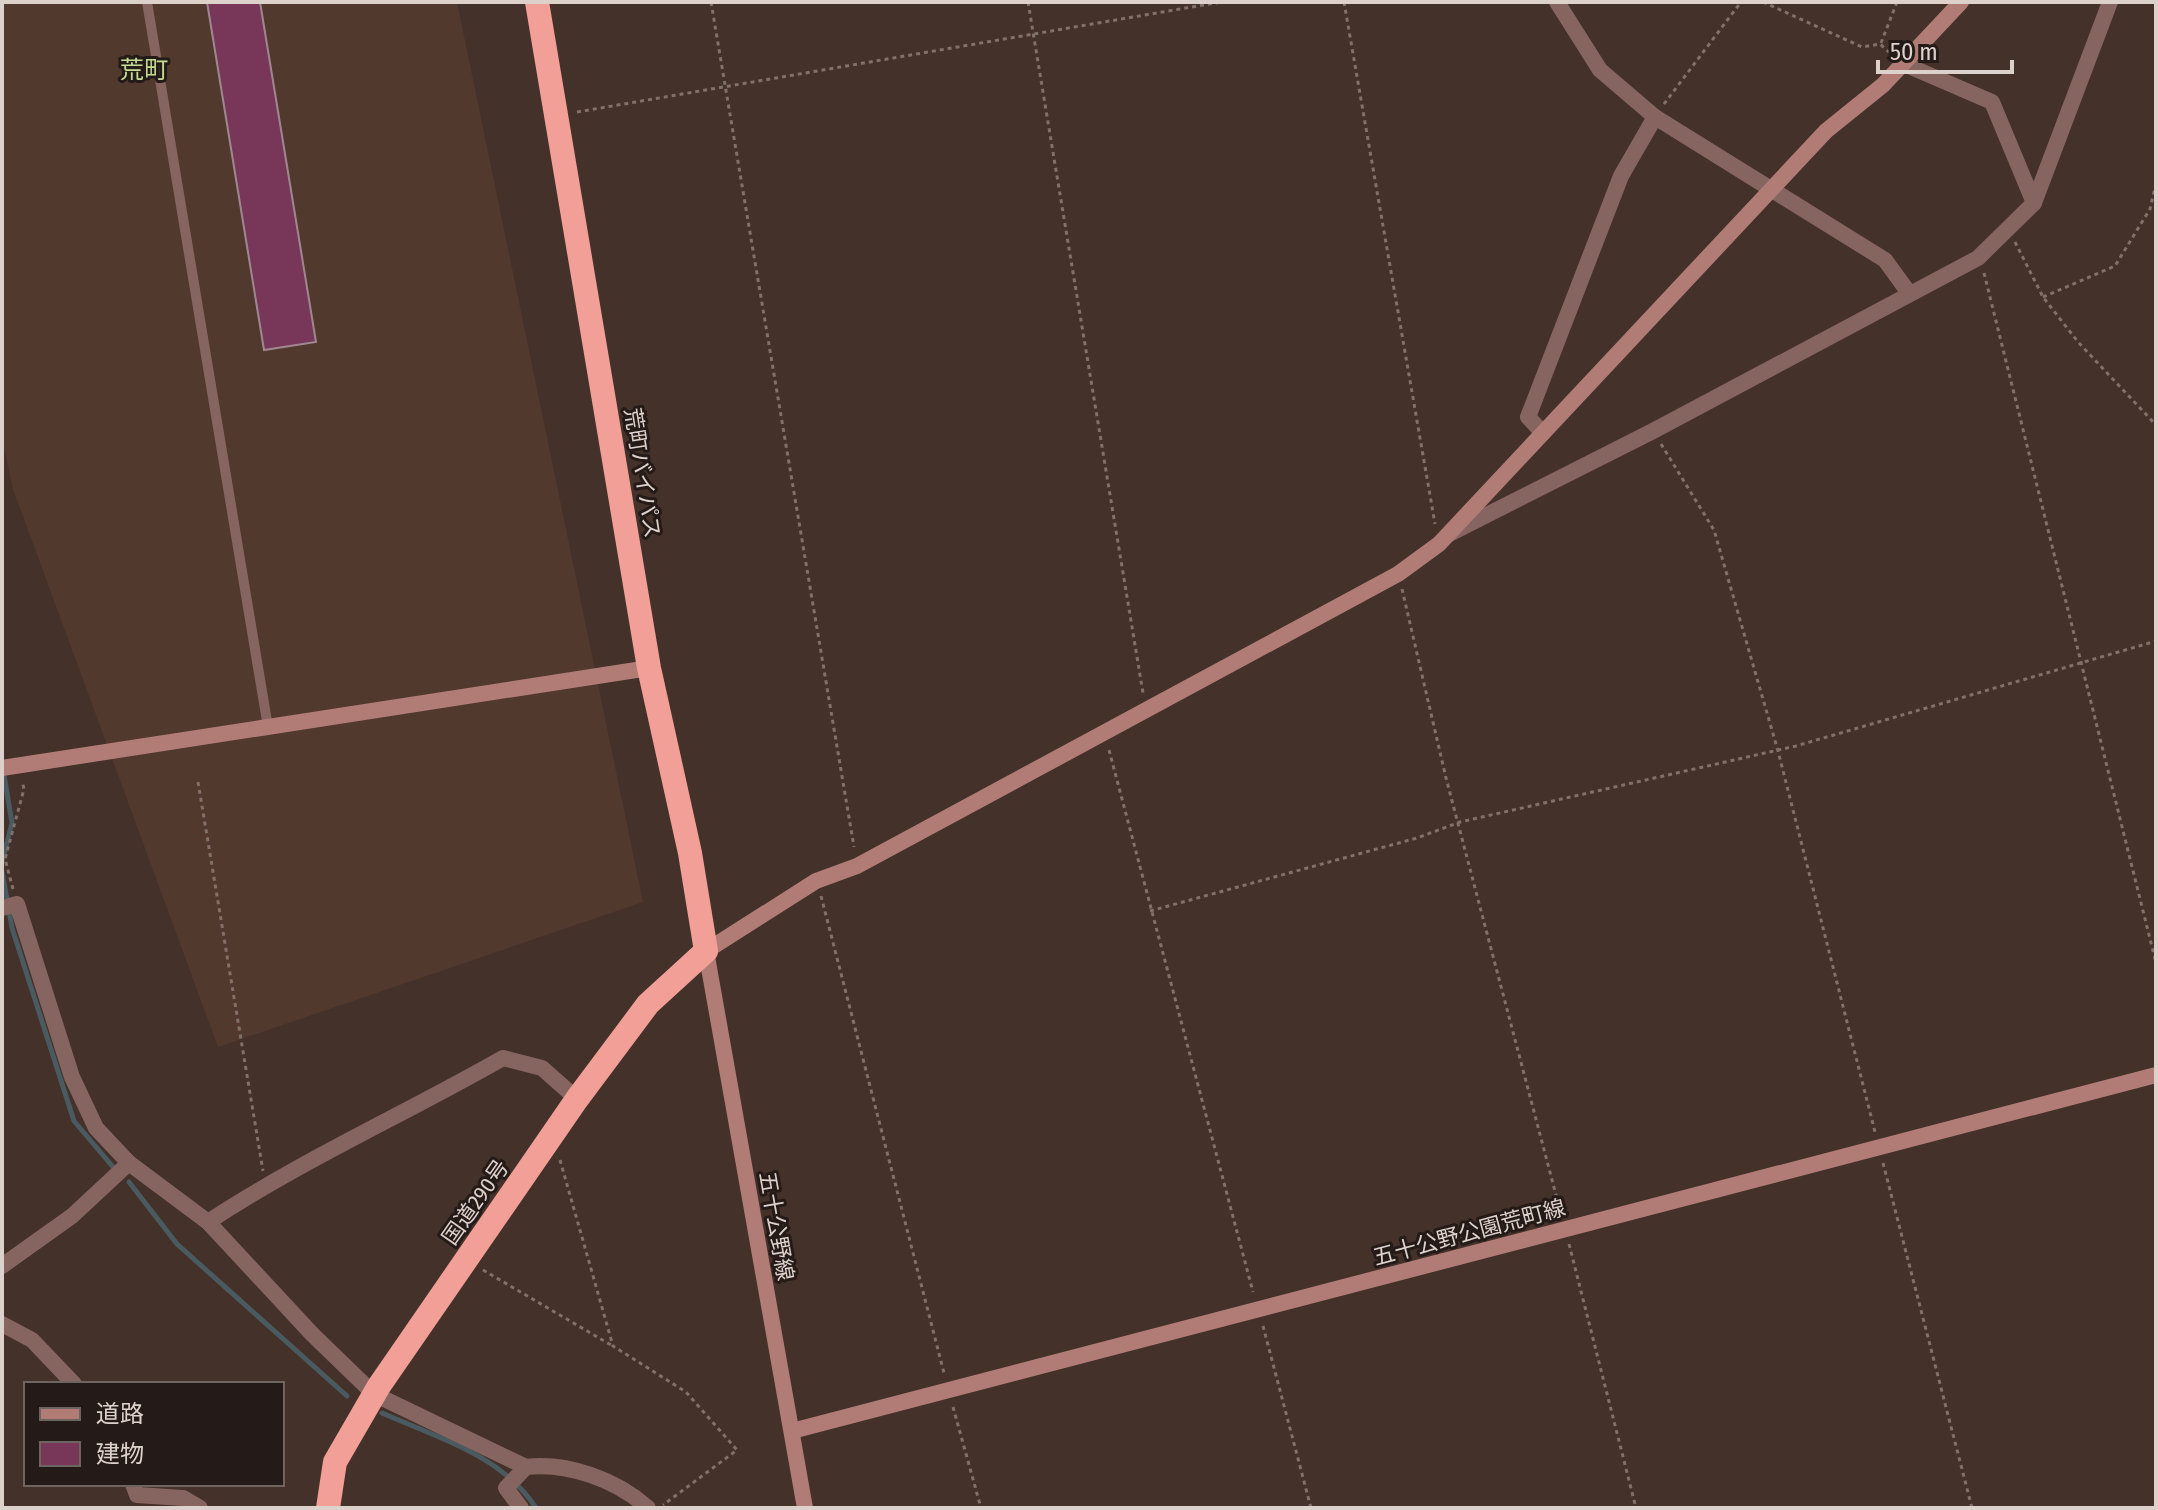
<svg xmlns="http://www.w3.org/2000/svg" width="2158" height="1510" font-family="'Fira Sans Condensed','Noto Sans JP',sans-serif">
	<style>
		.built { fill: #52392e }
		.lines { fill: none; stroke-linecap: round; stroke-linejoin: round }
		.stream { stroke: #495a60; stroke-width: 5 }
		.building { fill: #783758; stroke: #9e8790; stroke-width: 2 }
		.path { stroke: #81716a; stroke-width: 3; stroke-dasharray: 4 4; stroke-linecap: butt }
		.lane { stroke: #866460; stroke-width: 10 }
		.street { stroke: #866460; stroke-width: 16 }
		.secondary { stroke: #b17c76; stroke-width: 16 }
		.highway { stroke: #f19f97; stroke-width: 24 }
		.labels { text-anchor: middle; stroke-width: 6; stroke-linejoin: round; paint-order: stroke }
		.street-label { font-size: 22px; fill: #ddd1cc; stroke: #241b18 }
		.neighbourhood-label { font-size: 24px; fill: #c3dc92; stroke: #241b18 }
	</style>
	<rect width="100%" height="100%" fill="#443129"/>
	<path class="built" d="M2 2H457L643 902 218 1047 13 489 2 437Z"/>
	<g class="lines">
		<g class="stream">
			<path d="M2 862 12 823 3 769"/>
			<path d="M2 871 12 928 74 1121 113 1167"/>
			<path d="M129 1182 177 1244 347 1396"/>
			<path d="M382 1413C436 1437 502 1455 536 1508"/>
		</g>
	</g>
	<path class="building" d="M207 2H260L316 342 264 350Z"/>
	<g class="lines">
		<g class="path">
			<path d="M711 2 854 847"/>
			<path d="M1028 2 1143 693"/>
			<path d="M1344 2 1435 524"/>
			<path d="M1763 2 1862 47 1880 44 1890 53"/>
			<path d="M1881 43 1897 2"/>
			<path d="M1664 104 1741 2"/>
			<path d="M577 112 1221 2"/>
			<path d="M2015 242 2043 297 2078 342 2156 425"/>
			<path d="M1984 273 2156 963"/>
			<path d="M2043 297 2115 266 2150 209 2156 183"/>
			<path d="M1661 444 1714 530 1778 751 1875 1132"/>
			<path d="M1402 589 1446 778 1561 1214"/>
			<path d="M1109 750 1253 1292"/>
			<path d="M198 782 263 1171"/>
			<path d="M13 889 5 859 24 789 22 781"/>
			<path d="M821 896 944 1373"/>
			<path d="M1150 911 1417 838 1460 822 1796 746 2156 641"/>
			<path d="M560 1160 613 1346 686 1392 737 1450 663 1505"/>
			<path d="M1883 1163 1972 1508"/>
			<path d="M1569 1244 1636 1508"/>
			<path d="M483 1270 611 1345"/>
			<path d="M1263 1326 1311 1508"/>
			<path d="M953 1407 981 1508"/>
		</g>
		<path class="lane" d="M147 2 268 727"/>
		<g class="street">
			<path d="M1557 2 1600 70 1655 117 1885 260 1909 293"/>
			<path d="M1904 64 1992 102 2034 203"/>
			<path d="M1543 433 1528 417 1621 176 1655 117"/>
			<path d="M1449 534 1653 431 1978 258 2034 203 2110 2"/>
			<path d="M2 908 17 904 72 1077 96 1128 129 1163 208 1222 312 1334 374 1394 526 1467C568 1462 617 1480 648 1508"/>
			<path d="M208 1222C302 1160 405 1114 503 1058L542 1068 577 1099"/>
			<path d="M2 1266 72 1216 129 1163"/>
			<path d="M2 1324 32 1340 74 1384"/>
			<path d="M133 1484 137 1495 183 1498 200 1508"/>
			<path d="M521 1508 506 1488 526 1467"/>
		</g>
		<g class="secondary">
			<path d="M2 768 649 668"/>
			<path d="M792 1431 2156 1075"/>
			<path d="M805 1508 706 951 816 881 857 866 1398 574 1439 544 1826 131 1883 85 1961 2"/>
		</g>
		<path class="highway" d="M328 1508 335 1462 379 1386 577 1099 648 1004 706 951 690 853 649 668 537 2"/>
	</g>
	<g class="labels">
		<g class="street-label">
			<text transform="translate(643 473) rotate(81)" y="8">荒町バイパス</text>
			<text transform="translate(475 1202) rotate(-55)" y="8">国道290号</text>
			<text transform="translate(777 1226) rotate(80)" y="8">五十公野線</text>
			<text transform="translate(1469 1232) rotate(-15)" y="8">五十公野公園荒町線</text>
		</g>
		<g class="neighbourhood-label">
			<text x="144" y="78">荒町</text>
		</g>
	</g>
	<rect width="2158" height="1510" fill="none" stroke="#ddd1cc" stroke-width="8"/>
	<rect x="24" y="1382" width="260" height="104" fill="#241b18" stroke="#6e6460" stroke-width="2"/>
	<rect x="40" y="1408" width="40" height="12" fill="#b17c76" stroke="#6e6460" stroke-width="2"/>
	<text x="96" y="1422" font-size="24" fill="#ddd1cc">道路</text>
	<rect x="40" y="1442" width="40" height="24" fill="#783758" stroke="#6e6460" stroke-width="2"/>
	<text x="96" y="1462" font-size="24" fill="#ddd1cc">建物</text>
	<path d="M1878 60v12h134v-12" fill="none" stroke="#ddd1cc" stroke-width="4"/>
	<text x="1890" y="60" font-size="24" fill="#ddd1cc" stroke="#241b18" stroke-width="6" paint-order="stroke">50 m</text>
</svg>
